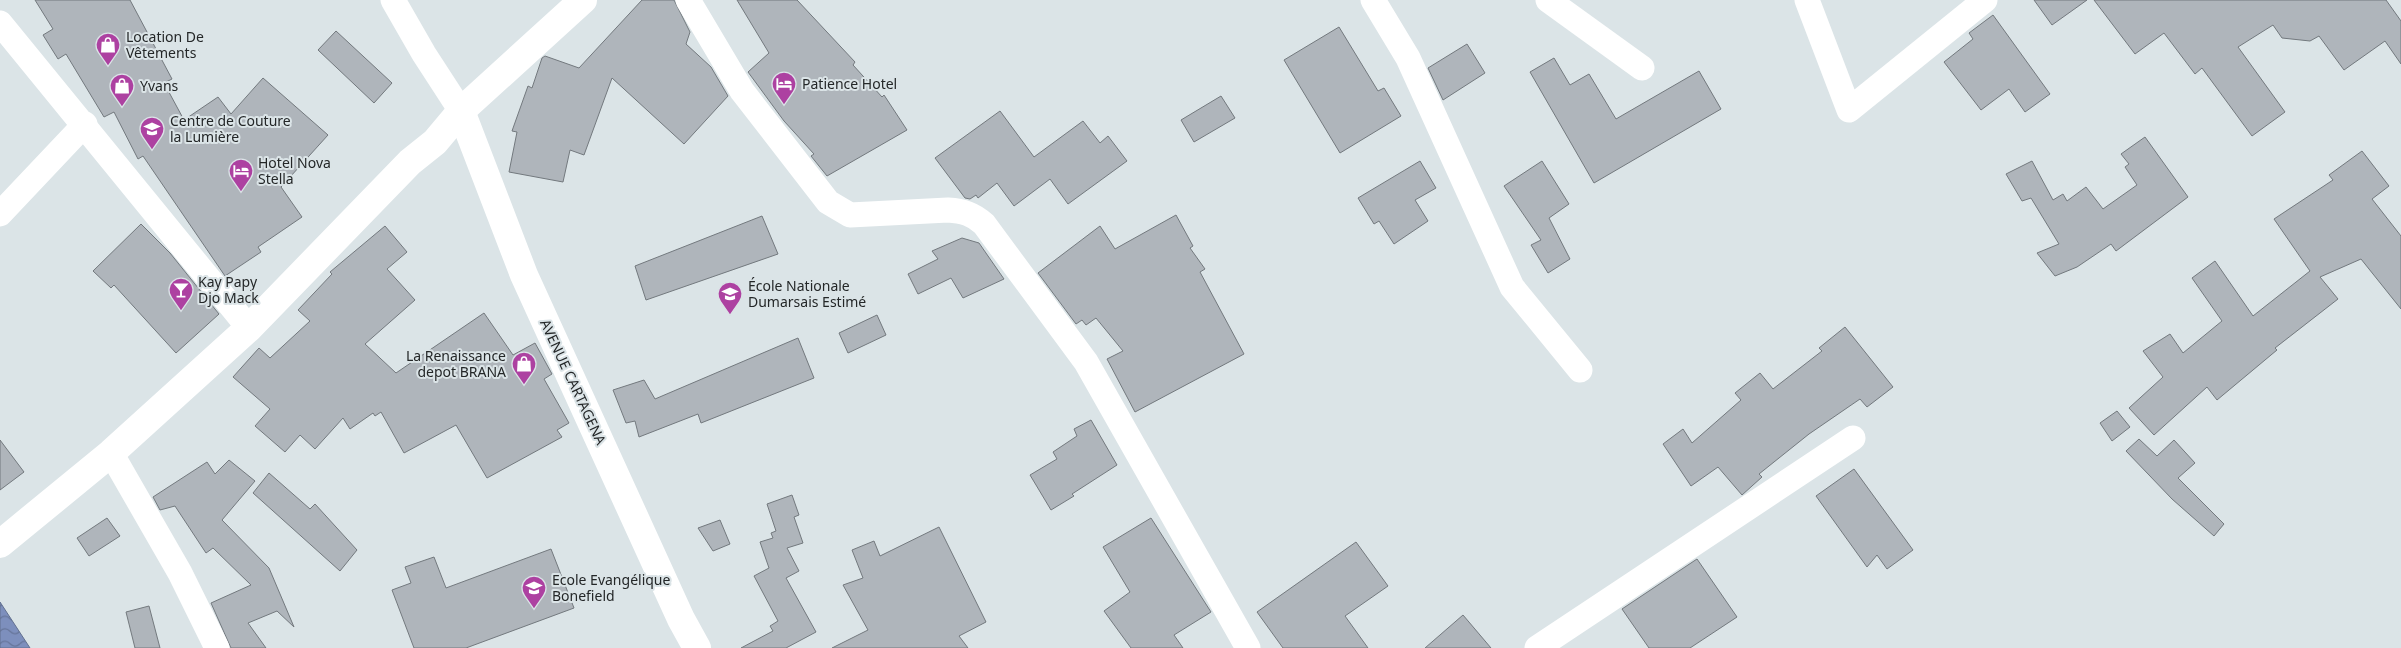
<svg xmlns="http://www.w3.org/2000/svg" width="2401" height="648" font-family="'Noto Sans',sans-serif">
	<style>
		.water { fill: url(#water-waves); stroke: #627090 }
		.building { fill: #afb5bb; stroke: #73797e }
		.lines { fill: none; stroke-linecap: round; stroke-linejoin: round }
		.street { stroke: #fff; stroke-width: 25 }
		.secondary { stroke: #fff; stroke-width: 28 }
		.labels { text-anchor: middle; stroke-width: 4; stroke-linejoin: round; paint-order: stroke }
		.poi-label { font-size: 14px; fill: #242728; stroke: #dbe4e7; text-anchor: start }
		.street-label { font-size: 14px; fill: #242728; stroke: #dbe4e7 }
	</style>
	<defs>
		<pattern id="water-waves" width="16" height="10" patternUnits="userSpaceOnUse" patternTransform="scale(1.25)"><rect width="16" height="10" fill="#7d8fbd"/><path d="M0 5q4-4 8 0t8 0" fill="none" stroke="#66759a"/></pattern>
	</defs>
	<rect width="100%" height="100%" fill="#dbe4e7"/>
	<path class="water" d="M0 602 30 648H0Z"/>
	<g class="building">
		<path d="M35 0H130L172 79 164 83 184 120 218 97 231 114 263 78 328 135 281 187 302 217 258 247 261 252 225 276 143 156 138 159 114 112 104 117 66 54 58 59 43 35 53 29Z"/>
		<path d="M642 0H674L690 32 686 44 711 67 728 96 684 144 612 78 584 155 570 150 563 182 509 172 517 132 512 131 528 86 532 88 542 58 545 56 579 68Z"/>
		<path d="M737 0H797L855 62 853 65 882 97 884 95 907 130 827 176 811 156 814 154 784 121 748 72 769 53Z"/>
		<path d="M2034 0H2087L2052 25Z"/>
		<path d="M2094 0H2386L2401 21V64L2385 41 2344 70 2319 36 2310 41 2282 38 2273 25 2238 47 2285 112 2252 136 2202 68 2195 74 2164 33 2135 54Z"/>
		<path d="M1993 15 2050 94 2025 112 2009 89 1981 110 1944 62 1973 39 1969 33Z"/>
		<path d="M1339 27 1378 91 1384 88 1401 116 1340 153 1284 60Z"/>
		<path d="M336 31 392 83 374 103 318 50Z"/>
		<path d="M1467 44 1485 73 1443 100 1428 68Z"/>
		<path d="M1554 58 1570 85 1589 74 1616 119 1699 71 1721 109 1594 183 1530 72Z"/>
		<path d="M1221 96 1235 118 1194 142 1181 120Z"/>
		<path d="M1000 111 1034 157 1083 121 1100 143 1108 136 1127 161 1068 204 1050 179 1014 206 997 183 978 198 976 195 970 199 965 198 935 158Z"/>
		<path d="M2145 137 2188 197 2116 251 2111 244 2077 267 2055 276 2037 253 2059 244 2031 198 2022 201 2006 174 2032 161 2053 200 2063 194 2067 201 2086 187 2103 209 2137 185 2125 167 2129 164 2121 154Z"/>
		<path d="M2362 151 2389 186 2372 199 2401 236V309L2361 259 2320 277 2338 299 2275 348 2277 350 2217 400 2207 387 2154 435 2129 408 2163 377 2143 351 2170 334 2183 353 2222 321 2192 278 2215 261 2253 316 2310 271 2274 219 2333 180 2329 175Z"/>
		<path d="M1420 161 1436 188 1415 200 1428 221 1394 244 1379 221 1374 224 1358 198Z"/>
		<path d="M1542 161 1569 204 1549 218 1570 259 1548 273 1531 245 1541 240 1504 186Z"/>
		<path d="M1176 215 1193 246 1190 248 1205 269 1200 272 1244 354 1135 412 1107 359 1123 351 1096 318 1086 325 1082 320 1076 324 1038 273 1100 226 1115 249Z"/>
		<path d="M762 216 778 254 646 300 635 266Z"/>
		<path d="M141 224 170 253 219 314 176 353 114 285 111 288 93 271Z"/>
		<path d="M385 226 407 252 387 269 415 300 365 344 396 373 484 313 513 355 535 343 552 374 544 379 569 423 557 430 562 437 487 478 456 425 404 453 381 412 375 416 373 413 350 429 343 418 315 449 300 435 285 452 255 426 270 409 233 377 259 348 270 358 310 321 298 310 332 274 330 272Z"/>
		<path d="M962 238 979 243 1004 279 963 298 951 278 918 294 908 274 938 259 932 251Z"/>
		<path d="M877 315 886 335 848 353 839 333Z"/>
		<path d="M1845 327 1893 387 1867 407 1860 399 1809 434 1759 474 1762 477 1742 495 1718 467 1691 486 1663 444 1683 429 1692 443 1741 400 1735 393 1760 373 1773 389 1822 351 1819 348Z"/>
		<path d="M798 338 814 378 701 423 698 414 639 437 635 421 626 423 613 390 644 380 655 399Z"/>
		<path d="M2117 411 2130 427 2112 441 2100 423Z"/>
		<path d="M1091 420 1117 465 1072 494 1074 496 1051 510 1030 475 1057 459 1053 452 1077 436 1074 429Z"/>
		<path d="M2139 439 2157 456 2174 440 2195 463 2178 478 2224 524 2214 536 2172 499 2126 451Z"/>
		<path d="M0 440 24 472 0 490Z"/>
		<path d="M229 460 255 481 222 520 269 568 294 627 277 611 248 623 266 648H231L211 603 251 585 213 548 206 553 175 506 160 510 153 497 207 462 215 474Z"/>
		<path d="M1854 469 1913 550 1887 569 1877 555 1867 567 1816 496Z"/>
		<path d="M269 473 310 509 315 504 357 550 340 571 253 493Z"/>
		<path d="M792 495 799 515 794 517 803 543 787 548 799 571 786 578 816 632 786 648H741L773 631 770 626 778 621 754 576 769 568 760 542 773 538 771 533 776 531 767 504Z"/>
		<path d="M107 518 120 536 89 556 77 538Z"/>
		<path d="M1151 518 1211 612 1174 635 1183 648H1131L1104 611 1130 592 1103 547Z"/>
		<path d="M720 520 730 544 713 551 698 528Z"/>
		<path d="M939 527 986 622 959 636 968 648H832L868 630 843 585 863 578 852 550 874 541 880 556Z"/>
		<path d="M1356 542 1388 586 1345 616 1368 648H1283L1257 612Z"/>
		<path d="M551 549 574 608 466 648H414L392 590 411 583 405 567 434 557 446 588Z"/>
		<path d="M1697 559 1737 617 1690 648H1649L1622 609Z"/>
		<path d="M149 606 160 648H135L126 612Z"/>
		<path d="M1463 615 1491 648H1425Z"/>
	</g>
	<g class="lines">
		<g class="street">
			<path d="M393 0 424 54 461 111"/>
			<path d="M688 0 742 91 828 202 850 215 948 210C963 211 973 214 984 224L1086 362 1248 648"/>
			<path d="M1373 0 1408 58 1512 287 1580 370"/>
			<path d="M1548 0 1642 68"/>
			<path d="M1807 0 1849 110 1985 0"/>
			<path d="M0 23 249 328"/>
			<path d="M0 214 85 124"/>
			<path d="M111 453 180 573 217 648"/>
			<path d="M1537 648 1853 438"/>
		</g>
		<g class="secondary">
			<path d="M461 111 524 275 681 619 697 648"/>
			<path d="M0 544 111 453 249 328 410 162 435 142 461 111 583 0"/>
		</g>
	</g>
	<defs>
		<symbol id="shop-pin" viewBox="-11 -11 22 30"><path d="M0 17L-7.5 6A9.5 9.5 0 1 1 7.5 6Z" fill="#ad41a1" stroke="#dbe4e7"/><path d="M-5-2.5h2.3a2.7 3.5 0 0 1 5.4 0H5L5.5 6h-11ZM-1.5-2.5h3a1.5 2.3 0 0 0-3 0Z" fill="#fff"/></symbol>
		<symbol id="hotel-pin" viewBox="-11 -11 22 30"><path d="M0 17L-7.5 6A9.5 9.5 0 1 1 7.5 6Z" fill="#ad41a1" stroke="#dbe4e7"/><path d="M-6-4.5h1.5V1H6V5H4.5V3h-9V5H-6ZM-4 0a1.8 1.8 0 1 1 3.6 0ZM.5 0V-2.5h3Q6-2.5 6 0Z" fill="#fff"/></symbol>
		<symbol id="school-pin" viewBox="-11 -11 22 30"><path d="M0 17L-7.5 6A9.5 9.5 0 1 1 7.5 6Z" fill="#ad41a1" stroke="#dbe4e7"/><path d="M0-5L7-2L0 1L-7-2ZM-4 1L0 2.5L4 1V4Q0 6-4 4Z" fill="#fff"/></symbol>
		<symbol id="bar-pin" viewBox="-11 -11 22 30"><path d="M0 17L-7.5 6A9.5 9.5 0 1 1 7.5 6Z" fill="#ad41a1" stroke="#dbe4e7"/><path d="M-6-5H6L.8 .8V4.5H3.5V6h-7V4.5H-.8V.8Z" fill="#fff"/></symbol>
	</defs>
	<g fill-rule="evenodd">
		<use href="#shop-pin" x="94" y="31" width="28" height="38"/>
		<use href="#hotel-pin" x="770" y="70" width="28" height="38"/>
		<use href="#shop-pin" x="108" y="72" width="28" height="38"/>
		<use href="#school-pin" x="138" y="115" width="28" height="38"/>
		<use href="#hotel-pin" x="227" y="157" width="28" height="38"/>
		<use href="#bar-pin" x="167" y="276" width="28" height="38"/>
		<use href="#school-pin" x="716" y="280" width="28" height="38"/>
		<use href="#shop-pin" x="510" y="350" width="28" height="38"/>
		<use href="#school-pin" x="520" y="574" width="28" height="38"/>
	</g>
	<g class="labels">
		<g class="poi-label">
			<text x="126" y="42">Location De<tspan x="126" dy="16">Vêtements</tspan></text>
			<text x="802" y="89">Patience Hotel</text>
			<text x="140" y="91">Yvans</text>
			<text x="170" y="126">Centre de Couture<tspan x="170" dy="16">la Lumière</tspan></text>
			<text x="258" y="168">Hotel Nova<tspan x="258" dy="16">Stella</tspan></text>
			<text x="198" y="287">Kay Papy<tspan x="198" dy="16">Djo Mack</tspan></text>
			<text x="748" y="291">École Nationale<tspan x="748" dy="16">Dumarsais Estimé</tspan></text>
			<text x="506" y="361" text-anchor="end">La Renaissance<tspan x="506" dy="16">depot BRANA</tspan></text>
			<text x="552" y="585">Ecole Evangélique<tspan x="552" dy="16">Bonefield</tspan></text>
		</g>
		<g class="street-label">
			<text transform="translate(573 382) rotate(65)" y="5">AVENUE CARTAGENA</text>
		</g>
	</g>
</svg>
